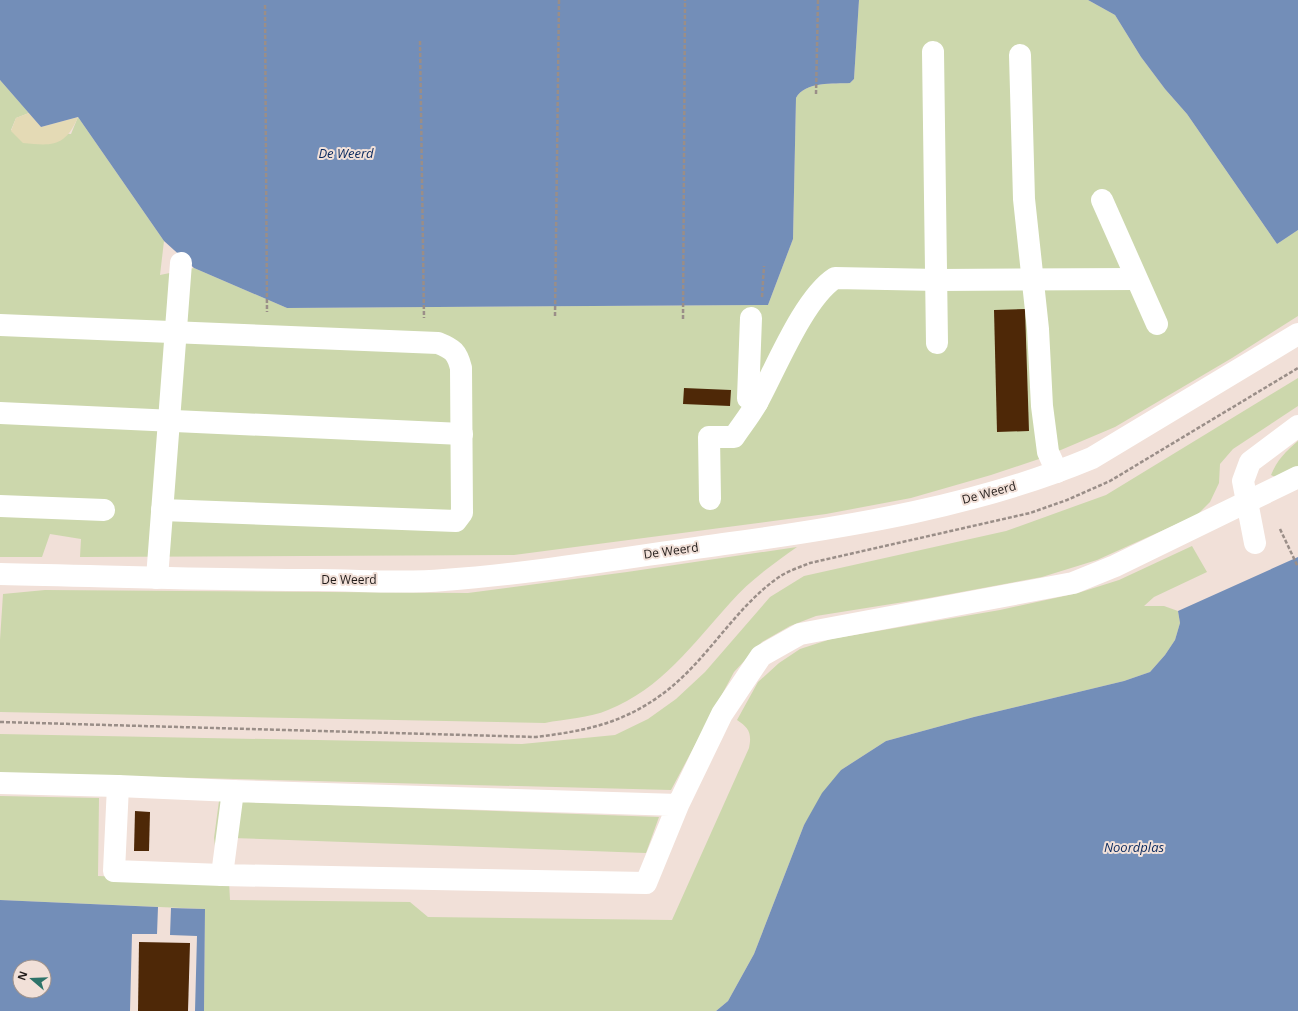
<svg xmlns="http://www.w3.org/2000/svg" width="1298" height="1011" font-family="'Open Sans',sans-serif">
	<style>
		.green { fill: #ccd7ac }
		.sand { fill: #e4dab5 }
		.water { fill: #738eb8; fill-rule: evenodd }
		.building { fill: #4e2807 }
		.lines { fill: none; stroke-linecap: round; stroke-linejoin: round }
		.path { stroke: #9a8e88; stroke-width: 2.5; stroke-dasharray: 4 2; stroke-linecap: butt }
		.minor { stroke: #fff; stroke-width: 22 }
		.labels { text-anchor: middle; stroke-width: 4; stroke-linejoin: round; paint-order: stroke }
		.street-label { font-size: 12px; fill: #221c1a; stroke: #f1e0d8 }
		.water-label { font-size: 13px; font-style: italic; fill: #08285d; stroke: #f1e0d8 }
	</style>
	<rect width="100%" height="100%" fill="#f1e0d8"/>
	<g class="green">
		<path d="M859 0H1088L1115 15 1141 57 1165 89 1187 114 1277 244 1298 230V316L1232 358 1115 427 1042 458 991 475 911 498 826 514 514 555 80 557 81 539 50 534 42 557H0V80L29 113 16 118 11 130 71 134 78 117 164 241 160 275 194 268 287 308 768 305 793 239 796 98C805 81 834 84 850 83L854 79Z"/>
		<path d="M1298 378V406L1233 449 1220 464 1219 483 1210 502 1197 515 1097 560 1042 577 929 598 816 616 790 626 762 642 734 672 671 790 0 773V734L522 744 615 735 648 719 676 699 705 672 770 597 804 576 1006 531 1106 495Z"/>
		<path d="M1298 441V469L1277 478 1271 475C1277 460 1286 451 1298 441Z"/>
		<path d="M1192 546 1207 572 1154 597 1144 606H1164L1178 611 1180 623 1175 640 1165 655 1150 672 1124 681 974 717 886 741 841 770 804 825 754 954 728 1001 716 1011H204L205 909 0 900V796L99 798 98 876 229 881 230 900 410 902 428 917 672 920 749 748C752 733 749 728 737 720L758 682 779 663 800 649 831 639 1000 610 1078 593 1119 580Z"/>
		<path d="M797 547C773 564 749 581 730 603 693 644 661 689 608 710 590 718 564 719 545 723L0 712V640L3 594 45 590 468 593 627 572Z"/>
		<path d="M219 801 659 817 646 853 232 838 216 854 214 838Z"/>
	</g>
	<path class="sand" d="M29 113 41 127 78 117C65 147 53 146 23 143L11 131 16 118Z"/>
	<g class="water">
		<path d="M0 0H859L854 79 850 83C834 84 805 81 796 98L793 239 768 305 287 308 194 268 164 241 78 117 41 127 0 80Z"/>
		<path d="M1088 0H1298V230L1277 244 1187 114 1165 89 1141 57 1115 15Z"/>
		<path d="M1298 557V1011H716L728 1001 754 954 804 825 822 793 841 770 886 741 974 717 1124 681 1150 672 1165 655 1175 640 1180 623 1178 611Z"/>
		<path d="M0 900 158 907 157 934H132L130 1011H0ZM20 967H44V991H20Z"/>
		<path d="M171 908 205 909 204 1011H195L197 936 170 935Z"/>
	</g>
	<g class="building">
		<path d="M1025 309 1029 431 997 432 994 310Z"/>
		<path d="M684 388 731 390 730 406 683 404Z"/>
		<path d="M135 811 150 812 149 851H134Z"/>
		<path d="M139 942 190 943 188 1011H138Z"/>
	</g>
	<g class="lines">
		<g class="path">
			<path d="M265 5 267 312"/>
			<path d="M420 41 424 318"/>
			<path d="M816 94 818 0"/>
			<path d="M762 297 764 266"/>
			<path d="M555 316 559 0"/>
			<path d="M683 319 685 0"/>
			<path d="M1280 529 1298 567"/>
			<path d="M0 722 536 737C584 731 621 724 661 695 707 662 733 609 779 577 788 571 800 567 810 563L1030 513 1067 500 1110 481 1298 368"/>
		</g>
		<g class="minor">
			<path d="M933 52 937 343"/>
			<path d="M1020 55 1024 199 1038 329 1042 406 1048 452 1057 472"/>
			<path d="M1102 200 1157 324"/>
			<path d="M751 318 748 398 757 403"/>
			<path d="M0 325 438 343C453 349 457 352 461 368L462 513 456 521 162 510"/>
			<path d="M0 413 462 434"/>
			<path d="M710 499 709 437H734C742 425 751 414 758 401 776 368 804 298 835 278L938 280 1136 279"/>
			<path d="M0 506 104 510"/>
			<path d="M1255 543 1243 481 1250 462 1298 426"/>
			<path d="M0 574C106 576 211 580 317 580 359 580 402 584 444 580 540 573 635 556 731 543 853 526 977 506 1092 458L1298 334"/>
			<path d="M157 578 181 263"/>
			<path d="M0 783 118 786 114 871 222 875"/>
			<path d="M118 786 233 791"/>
			<path d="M678 805 233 791 222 875 646 883 678 805 722 714 761 656 800 634 1073 583 1115 566 1298 477"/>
		</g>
	</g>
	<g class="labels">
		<g class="street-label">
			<text transform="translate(989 493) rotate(-15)" y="4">De Weerd</text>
			<text transform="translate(671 551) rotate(-8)" y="4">De Weerd</text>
			<text x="349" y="584">De Weerd</text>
		</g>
		<g class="water-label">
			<text x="346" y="158">De Weerd</text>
			<text x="1134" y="852">Noordplas</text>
		</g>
	</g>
	<g transform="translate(32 979) rotate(289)"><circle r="19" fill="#f1e0d8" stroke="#9e928c"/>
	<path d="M0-3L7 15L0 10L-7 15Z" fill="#2e7369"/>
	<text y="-6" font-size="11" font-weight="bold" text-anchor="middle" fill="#221c1a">N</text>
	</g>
</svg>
